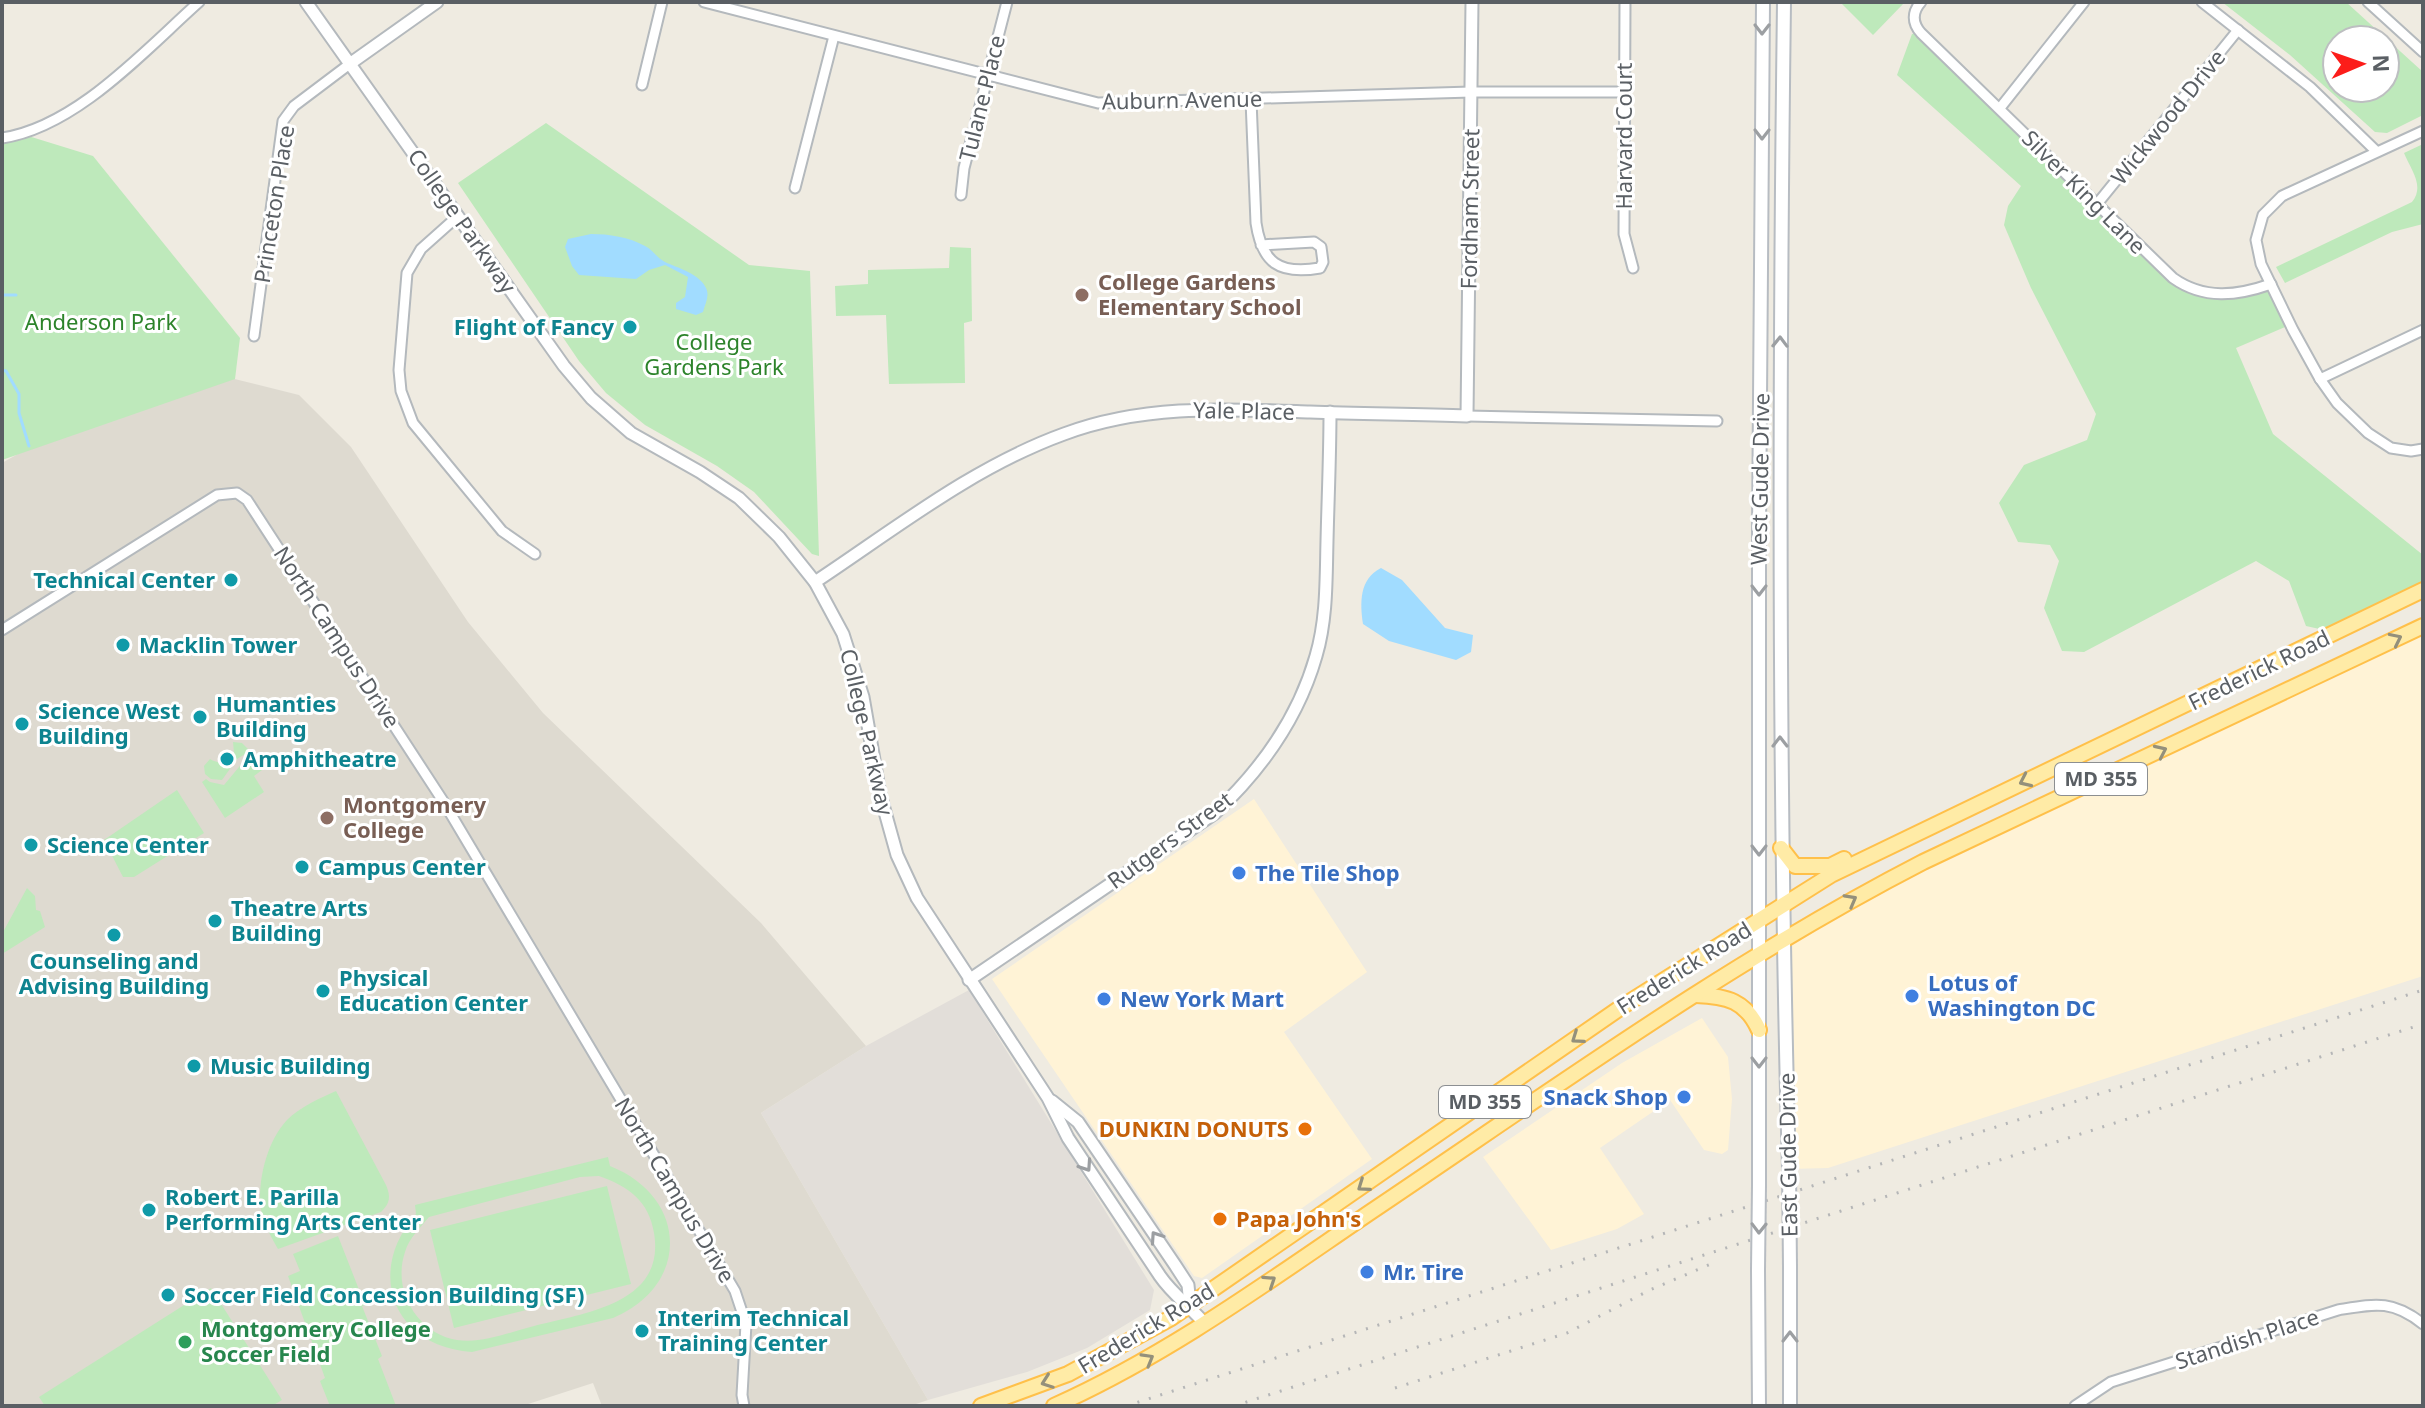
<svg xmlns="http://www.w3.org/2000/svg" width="2425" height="1408" font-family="'Noto Sans',sans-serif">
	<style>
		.commercial { fill: #fff3d6 }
		.industrial { fill: #e2ded9 }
		.education { fill: #dedad0 }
		.green { fill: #bee9bb; fill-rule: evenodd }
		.water { fill: #a1dcff }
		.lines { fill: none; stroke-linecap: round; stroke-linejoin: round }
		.stream { stroke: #a1dcff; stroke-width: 3 }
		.minor-casing { stroke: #b4b9bd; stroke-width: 13 }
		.tertiary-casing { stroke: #b4b9bd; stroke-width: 15 }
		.secondary-casing { stroke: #b7bcc2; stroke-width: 16 }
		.primary-casing { stroke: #ffc04a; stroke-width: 18 }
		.minor { stroke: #fff; stroke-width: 9 }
		.tertiary { stroke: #fff; stroke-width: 11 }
		.secondary { stroke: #fff; stroke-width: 12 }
		.primary { stroke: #ffeba6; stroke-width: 14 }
		.rail { stroke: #b5b6b7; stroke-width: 3; stroke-dasharray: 2 10; stroke-linecap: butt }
		.secondary-bridge-casing { stroke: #b7bcc2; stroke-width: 16; stroke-linecap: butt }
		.secondary-bridge { stroke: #fff; stroke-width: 12 }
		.oneway { stroke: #9c9fa2 }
		.oneway2 { stroke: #94907b }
		.education-dot { fill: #8d6e63; stroke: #fff; stroke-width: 3 }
		.culture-dot { fill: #0f9aa8; stroke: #fff; stroke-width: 3 }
		.shop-dot { fill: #3f7fe0; stroke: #fff; stroke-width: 3 }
		.food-dot { fill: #e8710a; stroke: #fff; stroke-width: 3 }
		.leisure-dot { fill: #2e9e5b; stroke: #fff; stroke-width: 3 }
		.labels { text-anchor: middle; stroke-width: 6; stroke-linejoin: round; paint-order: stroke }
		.shield { fill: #fff; stroke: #8c8f92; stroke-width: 2 }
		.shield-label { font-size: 20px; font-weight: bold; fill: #5a5f64 }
		.street-label { font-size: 22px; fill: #5a5f64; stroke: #fff }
		.education-label { font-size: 22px; font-weight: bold; fill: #785e54; stroke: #fff; text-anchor: start }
		.park-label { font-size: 22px; fill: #2c832a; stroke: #fff }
		.culture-label { font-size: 22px; font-weight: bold; fill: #0d838f; stroke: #fff; text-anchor: start }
		.shop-label { font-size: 22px; font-weight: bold; fill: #366cbe; stroke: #fff; text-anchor: start }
		.food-label { font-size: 22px; font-weight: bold; fill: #c56008; stroke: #fff; text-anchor: end }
		.leisure-label { font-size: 22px; font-weight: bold; fill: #27864d; stroke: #fff; text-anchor: start }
	</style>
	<rect width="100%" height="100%" fill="#efebe1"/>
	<g class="commercial">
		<path d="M2423 626V976L1828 1168 1789 1169 1784 939 1845 902Z"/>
		<path d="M1254 799 1367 972 1284 1032 1372 1159 1202 1278 1194 1276 992 979Z"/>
		<path d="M1702 1018 1728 1057 1732 1099 1728 1150 1722 1154 1704 1150 1670 1100 1600 1148 1644 1214 1617 1229 1551 1250 1483 1157 1622 1063Z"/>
	</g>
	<path class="industrial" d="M969 990 1154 1290 1150 1310 1087 1348 1027 1372 928 1400 761 1113 866 1046Z"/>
	<path class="education" d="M206 372 299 395 351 447 468 622 543 713 761 923 866 1046 761 1113 928 1400 910 1406H602L593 1383 522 1406H2V463L149 380Z"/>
	<g class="green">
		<path d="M1840 2H1905L1873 35Z"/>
		<path d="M2222 2H2346L2423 72V115L2387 133 2375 132 2290 55ZM2337 40H2385V88H2337Z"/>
		<path d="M1921 33 2173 278 2216 294 2271 284 2290 325 2236 348 2273 434 2423 555V587L2324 630 2306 626 2289 581 2256 561 2084 652 2062 651 2044 608 2059 561 2050 545 2018 542 1999 503 2024 465 2087 440 2096 414 2031 288 2004 225 2008 206 2021 186 1897 75 1912 34Z"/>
		<path d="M546 123 749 265 810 271 819 556 812 554 754 492 717 466 645 425 606 393 579 361 458 183Z"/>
		<path d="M25 135 93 156 240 338 235 379 2 460V138Z"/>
		<path d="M2423 144V224L2392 232 2285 283 2276 267 2412 202C2425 186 2411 170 2404 153Z"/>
		<path d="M950 247 971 248 972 321 964 323 965 383 889 384 886 315 836 316 835 286 868 284V270L949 268Z"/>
		<path d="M233 742 242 743 250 751 237 759 222 780 211 779 205 774 204 766 210 759C220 765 227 762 234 753Z"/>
		<path d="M249 755 261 759 266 767 254 776 264 792 225 818 202 782 206 779 210 782 224 785Z"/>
		<path d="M177 790 204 833 134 877H123L104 840Z"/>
		<path d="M27 888 35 896 36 910 40 911 45 927 2 954V934Z"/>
		<path d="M336 1091 386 1185C391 1197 390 1203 381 1212L278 1249C270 1235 261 1219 260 1202 259 1175 268 1140 287 1120 300 1107 320 1098 336 1091Z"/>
		<path d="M608 1157 610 1166C688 1197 691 1285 613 1318L472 1352C393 1347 365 1272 416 1214L415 1205ZM599 1176C628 1186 649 1201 654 1233 666 1304 584 1313 534 1326 510 1332 482 1344 457 1340 417 1333 392 1290 405 1252 409 1238 420 1228 429 1217L580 1177Z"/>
		<path d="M607 1186 631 1284 454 1328 430 1230Z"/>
		<path d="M338 1236 365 1305 362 1306 382 1356 378 1359 396 1406H330L320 1381 325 1378 288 1276 300 1271 293 1254Z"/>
		<path d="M211 1288 282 1400 272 1406H45L39 1397Z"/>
	</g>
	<g class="water">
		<path d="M591 234C609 234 629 237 645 246 653 250 657 258 665 262 678 268 700 274 706 288 710 296 705 304 703 312L696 315 676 309V303L685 297 688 277 665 265 649 270 636 279 579 275 572 266 565 247 568 239Z"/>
		<path d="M1381 568 1402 580 1445 628 1473 635 1471 652 1456 660 1389 641 1363 624C1360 603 1359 579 1381 568Z"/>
	</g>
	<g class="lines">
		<g class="stream">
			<path d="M2 295H16"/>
			<path d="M2 370 6 371 19 394V413L29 446"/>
		</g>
		<defs>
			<g id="minor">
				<path d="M704 2 1098 103 1471 92H1624"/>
				<path d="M1625 2 1624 234 1633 268"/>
				<path d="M1921 2C1912 12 1912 23 1921 33L2173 278C2204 300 2237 296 2271 284"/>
				<path d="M2202 2 2310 87 2376 151"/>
				<path d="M2368 2 2423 52"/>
				<path d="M642 85 662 2"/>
				<path d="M1251 100 1256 223C1262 263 1279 275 1320 268L1323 262 1321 247 1314 242 1261 245"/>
				<path d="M2000 108 2084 2"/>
				<path d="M2423 131 2282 196 2263 215 2256 240 2261 264 2293 330 2320 379 2337 403 2368 433 2391 448 2411 451 2423 449"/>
				<path d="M2 138C76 127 144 51 199 2"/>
				<path d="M795 188 834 36"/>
				<path d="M961 195 964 168 1007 2"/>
				<path d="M2097 204 2238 30"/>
				<path d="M458 216 421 249 407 273 399 370 401 391 413 423 502 531 535 554"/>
				<path d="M254 336 283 121 294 106 351 63"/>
				<path d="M2320 379 2423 330"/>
				<path d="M1467 416 1717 421"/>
				<path d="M2 630 217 495 237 493 247 500 443 801 735 1291 746 1324 742 1395 744 1406"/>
				<path d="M2075 1406 2111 1382 2338 1310C2374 1304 2392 1299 2423 1324"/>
			</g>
			<g id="tertiary">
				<path d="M306 2 564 366 591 398 631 433 700 472 739 498 779 537 815 582 843 634 863 697 880 794 897 855 917 898 1048 1098 1068 1138 1160 1276C1173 1295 1191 1307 1205 1324"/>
				<path d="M351 63 437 2"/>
				<path d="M815 582C895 529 973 467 1064 434 1144 404 1227 409 1310 412 1362 414 1415 414 1467 416L1472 2"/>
				<path d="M969 980 1215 813C1262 769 1298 719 1316 656 1327 619 1326 579 1327 541 1328 498 1330 455 1330 412"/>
				<path d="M1052 1101 1078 1122 1175 1265 1188 1285 1190 1305"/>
			</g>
			<g id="secondary">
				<path d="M1784 2C1779 391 1778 780 1789 1169"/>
				<path d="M1759 1185V532L1763 2"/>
				<path d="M1790 1267V1406"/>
				<path d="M1758 1270 1759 1406"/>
			</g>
			<g id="primary">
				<path d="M1781 848 1795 866H1830L1844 859"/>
				<path d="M1696 995C1727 996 1746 1001 1759 1030"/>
				<path d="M981 1406 1068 1374 1171 1318 1623 1006 1831 875 2423 590"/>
				<path d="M1054 1406C1168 1355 1269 1281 1372 1211 1552 1090 1729 962 1923 862L2423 626"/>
			</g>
		</defs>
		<use href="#minor" class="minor-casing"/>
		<use href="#tertiary" class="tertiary-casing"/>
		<use href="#secondary" class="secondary-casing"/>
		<use href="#primary" class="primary-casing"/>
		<use href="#minor" class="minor"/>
		<use href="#tertiary" class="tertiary"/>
		<use href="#secondary" class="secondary"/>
		<use href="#primary" class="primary"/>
		<g class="rail">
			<path d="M1395 1388 1567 1333 1650 1290 1713 1263"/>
			<path d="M1126 1406 2423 990"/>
			<path d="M1234 1406 2423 1024"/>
		</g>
		<defs>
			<g id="secondary-bridge">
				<path d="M1789 1169 1790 1267"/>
				<path d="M1758 1270 1759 1185"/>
			</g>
		</defs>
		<use href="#secondary-bridge" class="secondary-bridge-casing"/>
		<use href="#secondary-bridge" class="secondary-bridge"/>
	</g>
	<defs><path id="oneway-chevron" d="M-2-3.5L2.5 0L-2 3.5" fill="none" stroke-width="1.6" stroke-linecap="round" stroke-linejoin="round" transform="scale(2)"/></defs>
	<g class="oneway">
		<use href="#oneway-chevron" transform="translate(1762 29) rotate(90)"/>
		<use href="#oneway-chevron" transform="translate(1762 134) rotate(90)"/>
		<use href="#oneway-chevron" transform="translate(1780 342) rotate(-89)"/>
		<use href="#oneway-chevron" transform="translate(1759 590) rotate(90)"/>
		<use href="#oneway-chevron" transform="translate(1780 742) rotate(-90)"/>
		<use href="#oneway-chevron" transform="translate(1759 850) rotate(90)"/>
		<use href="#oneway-chevron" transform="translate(1759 1062) rotate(90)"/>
		<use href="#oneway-chevron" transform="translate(1086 1166) rotate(56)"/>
		<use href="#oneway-chevron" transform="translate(1759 1228) rotate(91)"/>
		<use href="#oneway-chevron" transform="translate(1156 1237) rotate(-124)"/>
		<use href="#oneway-chevron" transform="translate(1790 1337) rotate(-90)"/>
	</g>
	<g class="oneway2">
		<use href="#oneway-chevron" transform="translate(2396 639) rotate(-26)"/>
		<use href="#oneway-chevron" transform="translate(2161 751) rotate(-25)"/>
		<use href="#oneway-chevron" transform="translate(2025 781) rotate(155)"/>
		<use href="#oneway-chevron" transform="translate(1851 900) rotate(-29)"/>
		<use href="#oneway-chevron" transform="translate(1577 1038) rotate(145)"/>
		<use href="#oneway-chevron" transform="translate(1363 1186) rotate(145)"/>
		<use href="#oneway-chevron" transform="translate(1270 1281) rotate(-34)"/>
		<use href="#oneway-chevron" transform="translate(1148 1359) rotate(-30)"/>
		<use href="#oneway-chevron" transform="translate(1047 1382) rotate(160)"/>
	</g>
	<g class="education-dot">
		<circle cx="1082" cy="295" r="8"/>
		<circle cx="327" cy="818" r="8"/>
	</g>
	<g class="culture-dot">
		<circle cx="630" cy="327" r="8"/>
		<circle cx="231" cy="580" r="8"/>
		<circle cx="123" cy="645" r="8"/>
		<circle cx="200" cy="717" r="8"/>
		<circle cx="22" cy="724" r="8"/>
		<circle cx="227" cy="759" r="8"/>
		<circle cx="31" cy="845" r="8"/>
		<circle cx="302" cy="867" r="8"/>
		<circle cx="215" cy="921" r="8"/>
		<circle cx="114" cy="935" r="8"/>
		<circle cx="323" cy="991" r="8"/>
		<circle cx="194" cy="1066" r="8"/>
		<circle cx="149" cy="1210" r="8"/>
		<circle cx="168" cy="1295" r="8"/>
		<circle cx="642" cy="1331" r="8"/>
	</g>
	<g class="shop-dot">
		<circle cx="1239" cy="873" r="8"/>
		<circle cx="1912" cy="996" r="8"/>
		<circle cx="1104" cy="999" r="8"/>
		<circle cx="1684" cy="1097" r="8"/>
		<circle cx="1367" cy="1272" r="8"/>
	</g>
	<g class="food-dot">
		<circle cx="1305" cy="1129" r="8"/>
		<circle cx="1220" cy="1219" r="8"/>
	</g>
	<circle class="leisure-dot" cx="185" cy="1342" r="8"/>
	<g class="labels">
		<g class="shield">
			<rect x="2055" y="763" width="92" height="32" rx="6"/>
			<rect x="1439" y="1086" width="92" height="32" rx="6"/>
		</g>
		<g class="shield-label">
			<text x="2101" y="786">MD 355</text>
			<text x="1485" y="1109">MD 355</text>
		</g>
		<g class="street-label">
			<text transform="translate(982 98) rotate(-76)" y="8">Tulane Place</text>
			<text transform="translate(1182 100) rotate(-1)" y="8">Auburn Avenue</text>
			<text transform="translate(2168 117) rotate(-51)" y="8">Wickwood Drive</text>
			<text transform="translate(1624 136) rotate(-90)" y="8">Harvard Court</text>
			<text transform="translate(2084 192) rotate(45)" y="8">Silver King Lane</text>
			<text transform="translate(274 204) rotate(-81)" y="8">Princeton Place</text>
			<text transform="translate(1470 209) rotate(-89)" y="8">Fordham Street</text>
			<text transform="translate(462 221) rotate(55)" y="8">College Parkway</text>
			<text transform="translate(1244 411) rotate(1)" y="8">Yale Place</text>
			<text transform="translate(1760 479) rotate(-89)" y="8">West Gude Drive</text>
			<text transform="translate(337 637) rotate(57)" y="8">North Campus Drive</text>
			<text transform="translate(2259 670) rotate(-26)" y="8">Frederick Road</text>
			<text transform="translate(867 732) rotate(77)" y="8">College Parkway</text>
			<text transform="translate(1170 840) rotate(-36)" y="8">Rutgers Street</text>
			<text transform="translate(1684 968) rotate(-32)" y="8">Frederick Road</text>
			<text transform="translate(1788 1155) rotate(-91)" y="8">East Gude Drive</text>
			<text transform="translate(675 1190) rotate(59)" y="8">North Campus Drive</text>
			<text transform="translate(1146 1328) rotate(-31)" y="8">Frederick Road</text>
			<text transform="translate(2247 1339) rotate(-18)" y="8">Standish Place</text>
		</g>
		<g class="education-label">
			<text x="1098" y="290">College Gardens<tspan x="1098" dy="25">Elementary School</tspan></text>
			<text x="343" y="813">Montgomery<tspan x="343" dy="25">College</tspan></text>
		</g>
		<g class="park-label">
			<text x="101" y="330">Anderson Park</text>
			<text x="714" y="350">College<tspan x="714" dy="25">Gardens Park</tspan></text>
		</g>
		<g class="culture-label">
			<text x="614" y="335" text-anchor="end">Flight of Fancy</text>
			<text x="215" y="588" text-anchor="end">Technical Center</text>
			<text x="139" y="653">Macklin Tower</text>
			<text x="216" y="712">Humanties<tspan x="216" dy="25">Building</tspan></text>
			<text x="38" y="719">Science West<tspan x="38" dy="25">Building</tspan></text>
			<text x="243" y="767">Amphitheatre</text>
			<text x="47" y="853">Science Center</text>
			<text x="318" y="875">Campus Center</text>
			<text x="231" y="916">Theatre Arts<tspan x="231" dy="25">Building</tspan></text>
			<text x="114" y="969" text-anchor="middle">Counseling and<tspan x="114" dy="25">Advising Building</tspan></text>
			<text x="339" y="986">Physical<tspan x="339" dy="25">Education Center</tspan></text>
			<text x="210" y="1074">Music Building</text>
			<text x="165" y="1205">Robert E. Parilla<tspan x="165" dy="25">Performing Arts Center</tspan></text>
			<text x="184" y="1303">Soccer Field Concession Building (SF)</text>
			<text x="658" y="1326">Interim Technical<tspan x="658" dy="25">Training Center</tspan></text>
		</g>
		<g class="shop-label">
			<text x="1255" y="881">The Tile Shop</text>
			<text x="1928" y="991">Lotus of<tspan x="1928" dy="25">Washington DC</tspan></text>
			<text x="1120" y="1007">New York Mart</text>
			<text x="1668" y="1105" text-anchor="end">Snack Shop</text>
			<text x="1383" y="1280">Mr. Tire</text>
		</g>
		<g class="food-label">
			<text x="1289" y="1137">DUNKIN DONUTS</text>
			<text x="1236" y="1227" text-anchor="start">Papa John's</text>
		</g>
		<g class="leisure-label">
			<text x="201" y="1337">Montgomery College<tspan x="201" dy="25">Soccer Field</tspan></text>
		</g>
	</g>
	<rect width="2425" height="1408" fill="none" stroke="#5a5f64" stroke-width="8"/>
	<g transform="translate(2361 64) rotate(88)"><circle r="38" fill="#ffffff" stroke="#bdbfc1" stroke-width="2"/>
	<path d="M0-6L14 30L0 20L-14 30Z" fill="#fc1d1a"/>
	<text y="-12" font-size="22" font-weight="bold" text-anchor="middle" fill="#5a5f64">N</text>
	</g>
</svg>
